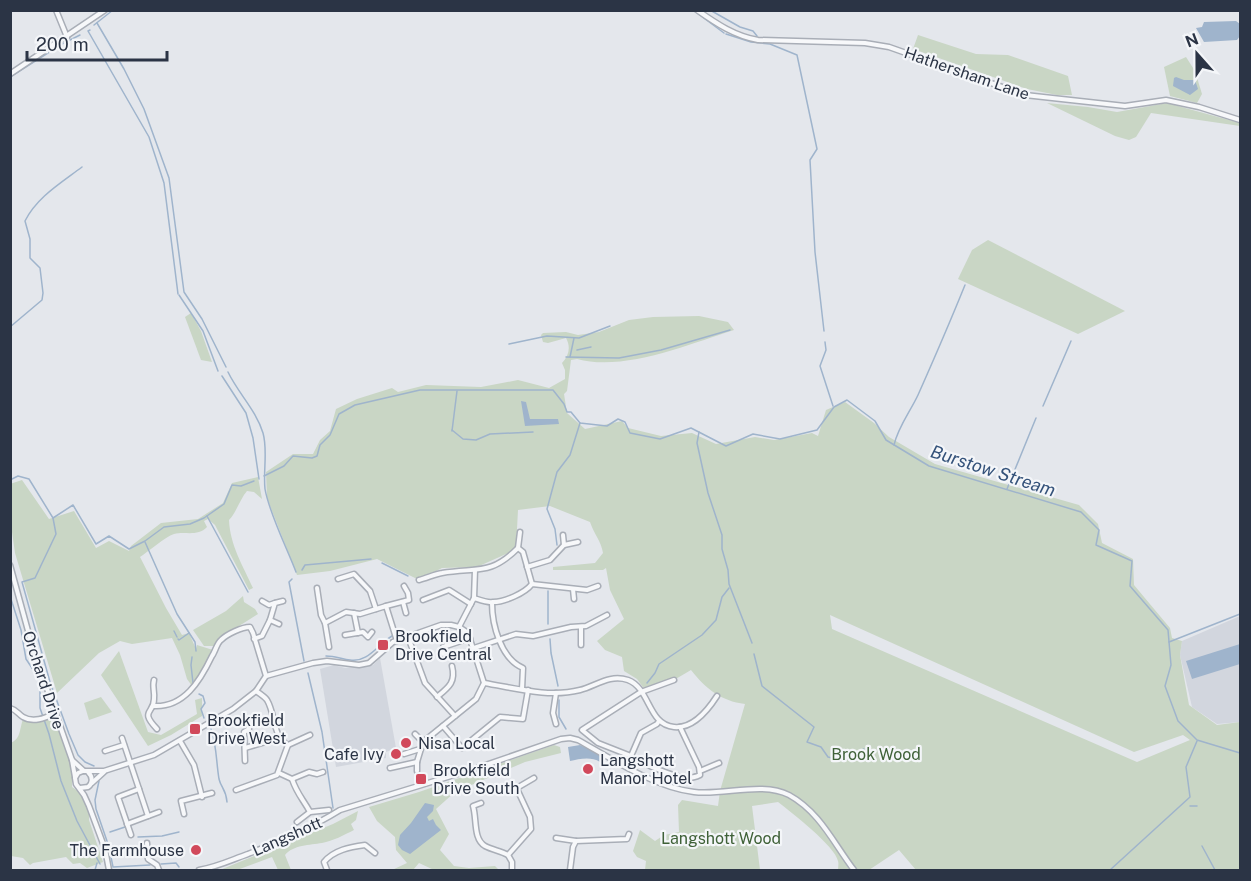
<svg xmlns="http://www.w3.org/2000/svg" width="1251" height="881" font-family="'Public Sans',sans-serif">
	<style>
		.built { fill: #d2d6de }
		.green { fill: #c9d6c5; fill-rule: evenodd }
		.water { fill: #9fb4cc }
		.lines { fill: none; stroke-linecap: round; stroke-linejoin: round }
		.stream { stroke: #9fb4cc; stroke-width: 1.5 }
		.street-casing { stroke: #a9aeb7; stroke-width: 7 }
		.street { stroke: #f7f8fa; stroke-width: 4 }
		.poi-dot { fill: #d1495b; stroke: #f4f6f9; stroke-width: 2 }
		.labels { text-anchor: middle; stroke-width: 4.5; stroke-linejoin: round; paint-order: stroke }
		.street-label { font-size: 16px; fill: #2b3445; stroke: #f4f6f9 }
		.poi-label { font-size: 16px; fill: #2b3445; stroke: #f4f6f9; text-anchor: start }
		.park-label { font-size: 16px; fill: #3f6138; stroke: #f4f6f9 }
		.water-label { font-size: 18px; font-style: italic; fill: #34527a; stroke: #f4f6f9 }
	</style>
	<rect width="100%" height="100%" fill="#e4e7ec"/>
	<g class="built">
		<path d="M1240 616V722L1217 724 1192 707 1180 655 1182 641Z"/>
		<path d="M380 658 396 748 386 752V758L336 767 320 669 334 665 345 668 373 665Z"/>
	</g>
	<g class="green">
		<path d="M918 35 976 54 1008 55 1068 76 1072 95H1057L1027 89 913 49Z"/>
		<path d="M1186 57 1195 71 1202 94 1197 103 1170 96 1164 67Z"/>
		<path d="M1047 103 1088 107 1117 112 1167 103 1240 123V126L1151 113 1136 137 1129 140 1115 136Z"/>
		<path d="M988 240 1125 311 1078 334 958 279 972 250Z"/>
		<path d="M191 313 201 331 212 362 201 360 185 317Z"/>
		<path d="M699 316 728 322 734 330C689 344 624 372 577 359L571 360 567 391 564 394 567 413 585 429 622 421 628 428 661 436 692 433 716 444 755 437 774 440 812 433 818 436 826 410 845 402 874 423 889 437 935 464 1079 505 1098 524 1102 543 1133 559 1134 585 1170 628 1172 638 1182 641 1180 655 1189 705 1217 725 1240 722V870H916L899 850 869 870H838C838 867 839 864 838 861 835 846 792 813 778 802L752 806 760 870H645L646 861 637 857 633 851 640 830 655 841 664 835 679 832 678 805 682 800 718 806 720 791 745 704C721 701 706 689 691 670L674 680 645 690 637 679 624 671 622 657 605 650 597 641 624 619 610 590 606 568 603 570H553V567L595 563 603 553C601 541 594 534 590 522L550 506 518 510 516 548 513 551 477 567 442 568 419 580 377 559 330 571 297 575 267 498 266 472 293 454H313L320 440 330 431 336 409 357 399 392 388 398 392 426 385 481 387 518 380 549 388 565 379V370L562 363C569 356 571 347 566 338L548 343 543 342 541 335 543 333 566 332 578 335 599 332 629 320 653 317ZM830 615 1134 752 1183 735 1190 740 1137 762 832 629Z"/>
		<path d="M258 477 262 499 254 492 247 491C240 499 235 515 229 520 230 545 243 566 253 588L249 590 215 525 208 519 204 521 207 527C198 537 185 531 174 534 165 537 149 551 140 557L166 608 182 635 189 633 196 649 197 645 213 650 198 680 192 686 187 679 180 655 172 638 132 644 120 641 99 653 57 693 15 553 11 525 10 484 22 480 49 519 74 511 96 548 109 541 129 551 131 546 161 523 198 519 223 503 232 483Z"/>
		<path d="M243 596 244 602 255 609 258 614 217 640 215 646H204L193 630 226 611Z"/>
		<path d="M119 651 148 732 161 735 197 714 195 700 202 698V716L171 735 148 746 101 675Z"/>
		<path d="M101 697 112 712 89 720 84 703Z"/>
		<path d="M54 714 72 760V787L82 794 89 806V820L103 862 87 868 80 863 73 864 66 857 33 863 30 865 23 858 11 856 10 743C22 739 19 727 24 717L32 720Z"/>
		<path d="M554 745 560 747 561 753 525 762 455 792 436 809 449 834 440 850 454 866 469 868 495 866 499 870H434L419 863 413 870H392L407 863 396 850 395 837 377 821 369 807 419 792Z"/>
		<path d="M358 811 356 820 351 824 354 830C344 835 333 841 322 843 310 845 293 845 285 855L291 870H278L272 857 237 870H220L333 824Z"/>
	</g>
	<g class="water">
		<path d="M1236 21 1240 24V36L1237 40 1204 42 1196 28 1202 27 1204 22Z"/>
		<path d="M1176 77 1184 80H1195L1198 89 1190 95 1173 86 1174 78Z"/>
		<path d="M521 401 526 402 530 419H558L559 424 525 426Z"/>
		<path d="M1240 644V664L1192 679 1186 661Z"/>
		<path d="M580 745 604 756 603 760 600 762C591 756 579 759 570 761L568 747Z"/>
		<path d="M425 803 434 805 433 811 427 817 429 821 433 819 436 825 441 830 410 854 402 850 398 845 400 835 411 823Z"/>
	</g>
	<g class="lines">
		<g class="stream">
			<path d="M693 10 724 33"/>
			<path d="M710 10 740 27 753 31 757 36"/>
			<path d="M97 23 124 69 144 109 169 178 184 292 202 319 226 367"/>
			<path d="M94 25 113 10"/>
			<path d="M90 30 88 31 149 137 164 183 178 294"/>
			<path d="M726 34 751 42 770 44 797 55 817 149 810 160 815 252 824 331"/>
			<path d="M10 77 62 44 80 35"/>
			<path d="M179 295 203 331 218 371"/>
			<path d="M10 327 42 300 43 293 40 268 30 258V239L25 221C37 197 61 183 82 167"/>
			<path d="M825 342 826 350 820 366 833 406"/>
			<path d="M509 344 547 336 579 338 610 326"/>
			<path d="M577 350 591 347"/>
			<path d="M566 357 619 358 661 350 730 330"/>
			<path d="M570 357 574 338"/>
			<path d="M228 372C238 393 256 410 263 433 268 450 263 471 265 489 269 513 287 548 296 572"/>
			<path d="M222 376 246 413 253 438 259 479"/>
			<path d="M1043 406 1071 341"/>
			<path d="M452 430 463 439 476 440 490 434 533 432"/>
			<path d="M452 431 457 391"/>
			<path d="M699 432 697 443 708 493 722 535V549L728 570 729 584 752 643"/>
			<path d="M894 445C898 427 910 412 918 395 934 359 950 322 965 285"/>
			<path d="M264 476 284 466 293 456 312 458 317 456 320 445 330 435 339 414 355 405 420 390H553L564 404 567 412H571L580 423 607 426 618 419 625 422 630 433 660 439 691 428 726 446 753 434 780 439 817 430 834 407 847 400 875 421 886 440 929 466 1081 512 1099 530 1096 545 1132 561 1130 586 1168 630 1171 665 1165 686 1178 721 1197 740 1240 753"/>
			<path d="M10 480 18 476 29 479 53 518 73 505 96 544 109 536 129 549 145 541 164 527 190 524 204 518 224 504 232 485 241 486 254 481"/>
			<path d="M1007 489 1036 418"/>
			<path d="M207 516 248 592"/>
			<path d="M53 518 56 534 35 578 22 582 50 682 69 734 78 755 85 762 94 766"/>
			<path d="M145 542 177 614 195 642 196 651"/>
			<path d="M557 545 555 529 547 509 557 472 570 455 580 423"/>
			<path d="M382 563 408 576"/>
			<path d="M302 570 305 565 371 559"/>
			<path d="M292 579 289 582 304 661"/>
			<path d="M548 591V624"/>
			<path d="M10 596 21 630 26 659 40 680V708L49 734 61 781 77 821 100 864"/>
			<path d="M174 631 177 637"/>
			<path d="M178 639 179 640 189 633"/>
			<path d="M550 639 551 653 558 686"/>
			<path d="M1169 642 1240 614"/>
			<path d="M754 654 762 686 814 727 807 742 821 747 828 757 840 760 864 749"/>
			<path d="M326 656C335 656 342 659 350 660 368 663 378 644 392 636"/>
			<path d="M192 657 191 665 193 683"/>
			<path d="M308 673 322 732 333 808"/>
			<path d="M647 683 655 673 659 664 702 635 716 620 722 597 729 588"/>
			<path d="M199 694 203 696 205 703 201 709 204 718"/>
			<path d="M559 700V717L566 729"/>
			<path d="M211 729C217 747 216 761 219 779 221 788 226 789 227 802"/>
			<path d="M99 781 95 800 96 809 109 847 113 867 150 865"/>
			<path d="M1190 806H1197"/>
			<path d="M110 832 125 827"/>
			<path d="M138 837 162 836 179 832"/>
			<path d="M1202 846 1215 870"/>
			<path d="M161 864 176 863 179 867"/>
			<path d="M95 870 97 863"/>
			<path d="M1110 870 1190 797 1186 767 1197 741"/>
		</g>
		<defs>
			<g id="street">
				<path d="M56 10 67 37"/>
				<path d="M697 10C717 24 735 36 758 40L865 43 889 47 1025 95 1125 106 1166 100 1199 107 1240 120"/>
				<path d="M10 74 105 10"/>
				<path d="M520 532 518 548 523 552 532 584"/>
				<path d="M563 535 564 545"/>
				<path d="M10 565 33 649 72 760 75 777"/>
				<path d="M527 567 550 560 564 545 578 542"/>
				<path d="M338 579 354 574 370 591 376 609"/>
				<path d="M419 580C427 578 435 574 442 573 477 567 490 576 518 548"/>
				<path d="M317 588 321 615 325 623"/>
				<path d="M573 589 574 599"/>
				<path d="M474 598C480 600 487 603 493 602 505 602 525 593 532 584L587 590 598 586"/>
				<path d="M423 600 449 590 471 604"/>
				<path d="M262 601 269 605 275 603"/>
				<path d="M403 602 406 613"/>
				<path d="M492 603C492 625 501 659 523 668L522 689"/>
				<path d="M386 606 409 600 408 593 404 586"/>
				<path d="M354 613 358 633"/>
				<path d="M270 620 279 624"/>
				<path d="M459 627 474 598 475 570"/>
				<path d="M345 635 363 632 368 637 372 632"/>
				<path d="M408 637 425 683 455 716"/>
				<path d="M254 639 262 636 270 620 275 603 283 601"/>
				<path d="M581 645V627"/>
				<path d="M329 647 325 623 346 612 360 614 386 606 397 641"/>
				<path d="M474 648 516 634 533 636 571 627 586 626 607 615"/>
				<path d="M443 654V647L470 638"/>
				<path d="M154 680C152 687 155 692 154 699 154 714 139 710 157 729"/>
				<path d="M484 683C515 688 548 698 580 690 596 686 609 674 628 680 650 688 648 725 674 727 693 729 708 710 717 696"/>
				<path d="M256 691C259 693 265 697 267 700 276 715 272 736 288 745L310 735"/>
				<path d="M437 697C449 687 456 682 452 666"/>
				<path d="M153 706C184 708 200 681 212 656 215 652 217 643 221 640 227 634 242 627 250 627L253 633 266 676"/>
				<path d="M10 708C17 710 18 714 23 717 33 723 45 718 54 714"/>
				<path d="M659 721 657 724 641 733 631 756C640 763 675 777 686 778 691 778 696 777 700 775L699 767 680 727"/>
				<path d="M556 724 553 713 556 693"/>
				<path d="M443 726 462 748 500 717 523 719 528 690"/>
				<path d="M415 734 423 742"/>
				<path d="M122 738 148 816"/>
				<path d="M180 741 194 765 202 797"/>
				<path d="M245 748 279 738"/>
				<path d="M105 751 124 745"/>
				<path d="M404 754 420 749"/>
				<path d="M631 756 598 743 582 730 641 692 674 680"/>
				<path d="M72 760 84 771"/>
				<path d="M245 761 244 732 249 729 248 725"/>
				<path d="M390 768 417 762"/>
				<path d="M417 771V762L423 742"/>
				<path d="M700 771 719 763"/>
				<path d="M279 773 292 779C297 794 303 799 310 812"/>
				<path d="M292 779 309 772 317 774 323 772"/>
				<path d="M92 783 104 772"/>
				<path d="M80 788 88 787C93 783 93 777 88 772"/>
				<path d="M236 790 277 775 288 745"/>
				<path d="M510 792 534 778"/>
				<path d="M481 803 473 806C477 819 473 839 485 846 493 850 501 851 508 855L512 862V870"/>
				<path d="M184 814 181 801 212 793"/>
				<path d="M297 822 310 812 329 810"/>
				<path d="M127 824 159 812"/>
				<path d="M131 835 118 797 139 789"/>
				<path d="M556 838 576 841"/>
				<path d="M147 843 148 859 157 865 159 870"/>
				<path d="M508 855 531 829 530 817 517 789"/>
				<path d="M109 870 105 849 89 806 84 795 76 784 75 778 78 773 83 771H104L154 755 233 709 256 691 266 676 313 663 327 661 359 665 369 663 393 642 441 625H451L459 627 468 633 484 683 476 699 423 742"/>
				<path d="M199 870C217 867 231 860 248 854 280 841 311 828 340 810L477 768 561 739 570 738 578 740C612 759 654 787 694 792 723 796 762 781 789 795 820 812 834 844 854 870"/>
				<path d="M327 870 324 862C334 850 350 847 365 845L375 853"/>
				<path d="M570 870 573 847 576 841 627 839 629 834"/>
			</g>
		</defs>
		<use href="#street" class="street-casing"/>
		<use href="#street" class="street"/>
	</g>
	<g class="poi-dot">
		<rect x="377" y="639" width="12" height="12" rx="3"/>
		<rect x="189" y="723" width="12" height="12" rx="3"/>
		<circle cx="406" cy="743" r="6"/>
		<circle cx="396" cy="754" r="6"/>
		<circle cx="588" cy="769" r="6"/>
		<rect x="415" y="773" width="12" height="12" rx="3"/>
		<circle cx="196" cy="850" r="6"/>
	</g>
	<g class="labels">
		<g class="street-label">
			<text transform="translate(967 73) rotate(19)" y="6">Hathersham Lane</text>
			<text transform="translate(44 680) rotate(72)" y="6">Orchard Drive</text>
			<text transform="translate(287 836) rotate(-24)" y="6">Langshott</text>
		</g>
		<g class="poi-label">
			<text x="395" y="642">Brookfield<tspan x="395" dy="18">Drive Central</tspan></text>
			<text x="207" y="726">Brookfield<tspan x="207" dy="18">Drive West</tspan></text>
			<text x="418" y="749">Nisa Local</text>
			<text x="384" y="760" text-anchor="end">Cafe Ivy</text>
			<text x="600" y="766">Langshott<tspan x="600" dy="18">Manor Hotel</tspan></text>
			<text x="433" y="776">Brookfield<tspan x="433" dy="18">Drive South</tspan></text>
			<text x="184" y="856" text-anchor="end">The Farmhouse</text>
		</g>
		<g class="park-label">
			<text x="876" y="760">Brook Wood</text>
			<text x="721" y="844">Langshott Wood</text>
		</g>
		<g class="water-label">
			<text transform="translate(993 471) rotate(18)" y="6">Burstow Stream</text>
		</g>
	</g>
	<rect width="1251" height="881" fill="none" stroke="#2b3445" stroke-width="24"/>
	<g transform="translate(1197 54) rotate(339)" stroke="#f4f6f9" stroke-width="4.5" paint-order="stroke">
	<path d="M0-4.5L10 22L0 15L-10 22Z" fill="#2b3445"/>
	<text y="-9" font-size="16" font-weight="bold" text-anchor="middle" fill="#2b3445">N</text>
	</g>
	<path d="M27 51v9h140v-9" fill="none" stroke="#2b3445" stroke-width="3"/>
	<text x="36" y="51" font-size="18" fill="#2b3445" stroke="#f4f6f9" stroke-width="4.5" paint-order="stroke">200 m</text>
</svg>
